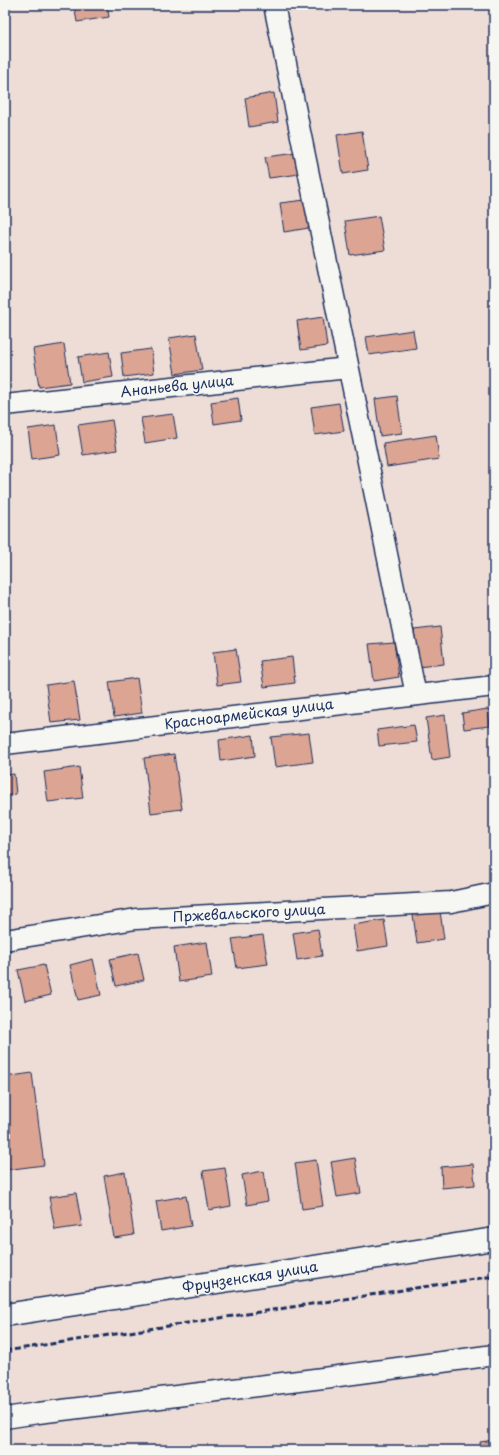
<svg xmlns="http://www.w3.org/2000/svg" width="499" height="1455" font-family="'Playpen Sans',sans-serif">
	<style>
		.building { fill: #dba493; stroke: #1b2f5e }
		.lines { fill: none; stroke-linecap: round; stroke-linejoin: round }
		.street-casing { stroke: #1b2f5e; stroke-width: 23 }
		.secondary-casing { stroke: #1b2f5e; stroke-width: 25 }
		.street { stroke: #f6f6f2; stroke-width: 20 }
		.secondary { stroke: #f6f6f2; stroke-width: 22 }
		.rail { stroke: #1b2f5e; stroke-width: 3; stroke-dasharray: 6 3; stroke-linecap: butt }
		.labels { text-anchor: middle; stroke-width: 3; stroke-linejoin: round; paint-order: stroke }
		.street-label { font-size: 14px; fill: #1b2f5e; stroke: #f6f6f2 }
	</style>
	<rect width="100%" height="100%" fill="#eeddd6"/>
	<filter id="ink" filterUnits="userSpaceOnUse"><feTurbulence type="fractalNoise" baseFrequency=".025" numOctaves="2"/><feDisplacementMap in="SourceGraphic" scale="8" xChannelSelector="R" yChannelSelector="G"/><feConvolveMatrix kernelMatrix="1 2 1 2 8 2 1 2 1" color-interpolation-filters="sRGB"/></filter>
	<g filter="url(#ink)">
		<g class="building">
			<path d="M74 5H107L109 17 77 22Z"/>
			<path d="M120 5H143L121 8Z"/>
			<path d="M274 93 278 122 249 127 245 98Z"/>
			<path d="M362 131 368 170 343 174 337 135Z"/>
			<path d="M297 153 300 174 269 178 265 157Z"/>
			<path d="M305 200 309 228 284 232 280 203Z"/>
			<path d="M379 216 385 250 350 255 345 221Z"/>
			<path d="M323 317 327 346 301 350 297 321Z"/>
			<path d="M413 330 416 348 369 355 366 337Z"/>
			<path d="M196 334 202 370 175 374 169 338Z"/>
			<path d="M64 344 70 383 39 387 33 349Z"/>
			<path d="M151 349 154 373 124 377 121 353Z"/>
			<path d="M109 352 113 377 82 382 78 357Z"/>
			<path d="M397 396 402 433 380 436 375 399Z"/>
			<path d="M238 398 241 420 214 424 211 402Z"/>
			<path d="M339 403 344 431 315 435 311 407Z"/>
			<path d="M173 414 177 438 145 443 141 418Z"/>
			<path d="M112 420 117 450 83 455 78 425Z"/>
			<path d="M56 425 60 455 32 459 28 429Z"/>
			<path d="M436 435 439 459 387 467 383 443Z"/>
			<path d="M440 627 444 664 418 667 414 630Z"/>
			<path d="M394 642 399 677 374 681 369 644Z"/>
			<path d="M236 649 241 682 217 685 213 652Z"/>
			<path d="M292 657 295 683 264 687 260 661Z"/>
			<path d="M137 678 142 713 114 717 109 682Z"/>
			<path d="M74 681 80 720 51 723 46 685Z"/>
			<path d="M488 709 490 726 464 729 462 713Z"/>
			<path d="M445 715 450 757 432 760 426 718Z"/>
			<path d="M414 725 417 742 379 746 377 730Z"/>
			<path d="M309 733 313 762 275 767 271 737Z"/>
			<path d="M253 735 255 756 221 761 219 740Z"/>
			<path d="M174 754 182 809 151 813 144 758Z"/>
			<path d="M79 767 83 798 48 802 44 772Z"/>
			<path d="M14 774 16 794 5 796V775Z"/>
			<path d="M440 911 444 939 417 943 413 915Z"/>
			<path d="M384 920 388 946 357 951 353 925Z"/>
			<path d="M318 929 322 956 297 960 293 933Z"/>
			<path d="M263 935 268 964 237 968 232 939Z"/>
			<path d="M207 942 212 977 179 982 174 947Z"/>
			<path d="M138 953 144 980 116 986 110 959Z"/>
			<path d="M93 959 101 995 78 1000 70 965Z"/>
			<path d="M44 965 51 995 25 1001 18 970Z"/>
			<path d="M32 1073 44 1165 5 1170V1077Z"/>
			<path d="M355 1158 361 1193 337 1197 331 1162Z"/>
			<path d="M316 1160 323 1206 302 1209 295 1163Z"/>
			<path d="M473 1164 475 1185 442 1188 441 1167Z"/>
			<path d="M225 1168 231 1206 209 1210 203 1171Z"/>
			<path d="M263 1171 268 1201 247 1205 242 1175Z"/>
			<path d="M125 1172 134 1235 114 1238 104 1176Z"/>
			<path d="M76 1193 82 1226 55 1230 49 1197Z"/>
			<path d="M186 1196 191 1226 161 1231 156 1201Z"/>
			<path d="M494 1440V1450H481L480 1442Z"/>
		</g>
		<g class="lines">
			<defs>
				<g id="street">
					<path d="M274 5 416 695"/>
					<path d="M5 405 348 368"/>
					<path d="M5 744 494 686"/>
					<path d="M5 940 136 919 451 902 494 893"/>
					<path d="M5 1418 38 1413 331 1377 494 1355"/>
				</g>
				<path id="secondary" d="M5 1315 494 1239"/>
			</defs>
			<use href="#street" class="street-casing"/>
			<use href="#secondary" class="secondary-casing"/>
			<use href="#street" class="street"/>
			<use href="#secondary" class="secondary"/>
			<path class="rail" d="M5 1351 494 1276"/>
		</g>
	</g>
	<g class="labels">
		<g class="street-label">
			<text transform="translate(177 386) rotate(-6)" y="5">Ананьева улица</text>
			<text transform="translate(249 714) rotate(-7)" y="5">Красноармейская улица</text>
			<text transform="translate(249 913) rotate(-3)" y="5">Пржевальского улица</text>
			<text transform="translate(250 1277) rotate(-9)" y="5">Фрунзенская улица</text>
		</g>
	</g>
	<rect width="499" height="1455" fill="none" stroke="#f6f6f2" stroke-width="20"/>
	<rect x="10" y="10" width="479" height="1435" fill="none" stroke="#1b2f5e" stroke-width="1.5" filter="url(#ink)"/>
</svg>
